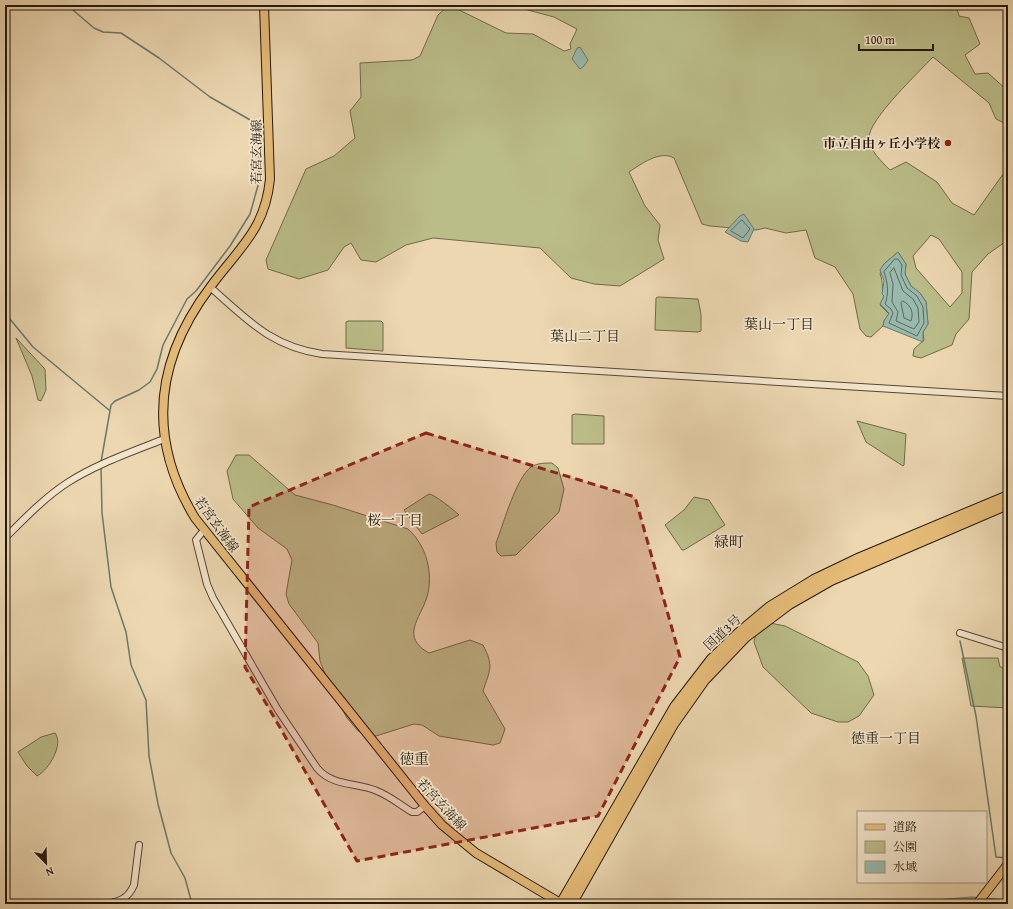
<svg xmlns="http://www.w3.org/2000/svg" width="1013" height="909" font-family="'Gentium Book Plus','Noto Serif JP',serif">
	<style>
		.green { fill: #bbbd89; stroke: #706a4a; fill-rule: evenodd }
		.water { fill: #99b9ad; stroke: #6a796c }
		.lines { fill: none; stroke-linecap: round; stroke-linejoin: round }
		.shore { stroke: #5e685c; stroke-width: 1 }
		.stream { stroke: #6a796c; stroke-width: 1.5 }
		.minor-casing { stroke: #564834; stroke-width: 8 }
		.major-casing { stroke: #24180b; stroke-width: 10 }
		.highway-casing { stroke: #24180b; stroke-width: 12 }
		.minor { stroke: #f3e5cc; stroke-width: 6 }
		.major { stroke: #e6bc78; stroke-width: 8 }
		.highway { stroke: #e6bc78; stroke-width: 10 }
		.marked { fill: #8f2418; fill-opacity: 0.2; stroke: #8f2418; stroke-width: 3; stroke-dasharray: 8 5; stroke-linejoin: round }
		.poi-dot { fill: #8f2418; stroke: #f3e5cc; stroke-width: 1.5 }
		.labels { text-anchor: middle; stroke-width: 3.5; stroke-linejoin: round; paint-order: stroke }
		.poi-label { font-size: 13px; font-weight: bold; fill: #24180b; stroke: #f3e5cc; text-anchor: end }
		.street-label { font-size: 13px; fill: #24180b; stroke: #f3e5cc }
		.neighbourhood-label { font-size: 14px; fill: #24180b; stroke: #f3e5cc }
		.quarter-label { font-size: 15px; fill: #24180b; stroke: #f3e5cc }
	</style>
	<rect width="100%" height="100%" fill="#ecd7b1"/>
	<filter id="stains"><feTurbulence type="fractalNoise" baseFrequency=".005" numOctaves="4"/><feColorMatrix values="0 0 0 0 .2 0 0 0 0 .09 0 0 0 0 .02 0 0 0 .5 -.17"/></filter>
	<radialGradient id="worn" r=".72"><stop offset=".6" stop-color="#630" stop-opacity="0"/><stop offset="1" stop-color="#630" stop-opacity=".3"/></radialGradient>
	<g class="green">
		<path d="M449 5 506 33 533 34 564 51 571 49 570 44 577 29 554 17 509 5H956L959 16 969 18 980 44 965 55 975 74 988 73 1008 91V125L996 119 989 103 933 57C920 71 868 120 869 138 870 151 881 161 890 170L906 162 937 182 952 203 974 215 1008 167V240L988 254 972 272 969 319 956 334 952 345 921 358 913 356 914 349 924 340 923 332 928 324 926 302 920 293 911 286 905 274 906 264 898 252 884 264 880 274C884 283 881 291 884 296L880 305 889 314 884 321 883 326 871 337 866 336 860 329 853 294 835 267 815 258 806 230 786 233 765 228 756 230 710 226 702 224 674 158C660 150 641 164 629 172L645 206 660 225 658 240 664 259 620 286 594 284 571 278 540 248 433 238 406 245 376 262 361 260 351 243 344 247 328 270 299 279 268 269 266 260 306 169 334 156 355 138 350 111 361 97 360 63 412 60 420 56 438 15ZM931 235 939 239 962 272V293L950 307 916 268 913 256Z"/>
		<path d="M658 297 698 299 701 314V331L698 332 655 330 656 298Z"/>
		<path d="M348 321H381L383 323V351L346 348V322Z"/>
		<path d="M16 338 45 369 46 390 41 401 38 400 32 376Z"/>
		<path d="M575 414 604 416V444H572V415Z"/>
		<path d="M857 421 906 434 904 465 903 466 866 442Z"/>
		<path d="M236 455H249L295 495 333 505 408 529C426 545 434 573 427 597 420 619 400 637 429 653L470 640 483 645C494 666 490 670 483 691L505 729 500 743 493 745 439 736 422 725 414 724 376 736 358 731 347 718 330 687 320 661 318 643 289 604 286 594 292 560 287 549 258 528 233 499 227 471Z"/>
		<path d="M552 463 558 468 564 489 559 512 516 555 501 556 497 552 496 543C503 525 516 478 531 467 537 463 545 463 552 463Z"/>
		<path d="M429 494C434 494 455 511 459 515L422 534 404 510Z"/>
		<path d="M694 497 709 500 725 525 684 550H682L665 525 684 510Z"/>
		<path d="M770 623 785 626 858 662 868 676 874 695 859 716 848 722H838L811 713 763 667 754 642 757 629Z"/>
		<path d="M962 658H998L1000 667 1008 668V708L971 706Z"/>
		<path d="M55 733C64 744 49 770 37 776L27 766 18 752 41 737Z"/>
	</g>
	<g class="water">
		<path d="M580 47 588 60 584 66 580 69 572 59 577 48Z"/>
		<path d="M744 214 754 229 748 242 741 241 725 232 740 216Z"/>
		<path d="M898 252 906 264 905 274 911 286 920 293 926 302 928 324 923 332V342L883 326 884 321 889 313 880 304 884 296 882 294 884 281 880 270 884 264Z"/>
		<path d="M971 897 1008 900V904H917L923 901Z"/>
	</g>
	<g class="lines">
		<g class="shore">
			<path d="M742 220 750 229 743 238 731 231Z"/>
			<path d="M895 259H898L902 265 901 275 907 288 917 296 923 307 924 323 917 336 889 323 893 313 891 309 885 304C889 294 888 283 884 272Z"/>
			<path d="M894 268 903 291 913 299 918 308 919 322 914 329 896 321 898 312 892 302 893 284 890 273Z"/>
			<path d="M903 301C911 305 914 313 911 321L904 318 901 303Z"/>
		</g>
		<g class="stream">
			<path d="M67 5 94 28 103 32 121 33 159 58 210 97 252 121 258 122 259 126V182L250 214 230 246 196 291 187 299 163 345 157 369 150 382 139 390 115 401 111 405 101 462"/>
			<path d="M5 313 33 347 109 410"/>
			<path d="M101 467 102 513 111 587 126 632 131 665 146 700 149 756 158 804 171 853 185 878 192 904"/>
			<path d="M960 641 976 716 996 857 1008 858"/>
		</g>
		<defs>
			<g id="minor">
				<path d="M210 287C248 320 270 346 322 354L1008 396"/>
				<path d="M204 530 196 540 207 584 213 598 278 710 317 768C333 787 356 782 377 791 390 796 400 805 412 812H417L425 806"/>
				<path d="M5 538C24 519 44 498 67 483 96 464 132 452 164 439"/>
				<path d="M960 633 1008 648"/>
				<path d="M106 904C120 901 128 899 134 885L139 845"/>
			</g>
			<g id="major">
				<path d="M264 5 270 179C265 230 239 248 211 286 155 360 146 437 195 518L425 806 442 825 476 853 562 904"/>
				<path d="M977 904 1008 864"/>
			</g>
			<g id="highway">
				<path d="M561 904 675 707 712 659 739 633 770 607 814 580 860 558 1008 496"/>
				<path d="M571 904 673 724 704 680 745 637 789 604 831 580 1008 504"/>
			</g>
		</defs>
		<use href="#minor" class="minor-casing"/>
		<use href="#major" class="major-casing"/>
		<use href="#highway" class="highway-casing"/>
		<use href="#minor" class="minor"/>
		<use href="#major" class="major"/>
		<use href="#highway" class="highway"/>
	</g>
	<path class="marked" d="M426 433 635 497 680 657 598 816 357 861 245 667 249 507Z"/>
	<circle class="poi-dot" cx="948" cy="143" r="4"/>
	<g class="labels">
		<g class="poi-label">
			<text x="940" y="148">市立自由ヶ丘小学校</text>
		</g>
		<g class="street-label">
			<text transform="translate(256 152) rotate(-90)" y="5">若宮玄海線</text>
			<text transform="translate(217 524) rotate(54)" y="5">若宮玄海線</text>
			<text transform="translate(722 632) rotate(-43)" y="5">国道3号</text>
			<text transform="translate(442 804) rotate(47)" y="5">若宮玄海線</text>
		</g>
		<g class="neighbourhood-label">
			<text x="779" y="329">葉山一丁目</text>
			<text x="585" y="341">葉山二丁目</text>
			<text x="395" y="525">桜一丁目</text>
			<text x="886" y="743">徳重一丁目</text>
		</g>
		<g class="quarter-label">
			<text x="729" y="547">緑町</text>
			<text x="414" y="764">徳重</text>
		</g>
	</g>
	<rect width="1013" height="909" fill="none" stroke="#ecd7b1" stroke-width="20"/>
	<rect x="6" y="6" width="1001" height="897" fill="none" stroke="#24180b" stroke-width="2"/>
	<rect x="10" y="10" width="993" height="889" fill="none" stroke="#24180b"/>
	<rect x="857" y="811" width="130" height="72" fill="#f3e5cc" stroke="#a0937f"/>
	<rect x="865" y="824" width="20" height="6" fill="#e6bc78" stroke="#a0937f"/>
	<text x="893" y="831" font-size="12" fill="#24180b">道路</text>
	<rect x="865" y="841" width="20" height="12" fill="#bbbd89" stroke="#a0937f"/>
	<text x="893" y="851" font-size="12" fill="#24180b">公園</text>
	<rect x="865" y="861" width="20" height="12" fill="#99b9ad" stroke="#a0937f"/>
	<text x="893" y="871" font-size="12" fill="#24180b">水域</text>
	<g transform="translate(46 863) rotate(157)" stroke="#f3e5cc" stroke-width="3" paint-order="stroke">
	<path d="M0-3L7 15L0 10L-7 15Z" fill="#24180b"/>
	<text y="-6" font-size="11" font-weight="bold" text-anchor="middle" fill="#24180b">N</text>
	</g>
	<path d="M859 44v6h74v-6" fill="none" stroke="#24180b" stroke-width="2"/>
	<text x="865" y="44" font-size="12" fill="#24180b" stroke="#f3e5cc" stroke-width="3" paint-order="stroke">100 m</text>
	<rect width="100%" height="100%" filter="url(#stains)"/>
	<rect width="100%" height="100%" fill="url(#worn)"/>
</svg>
